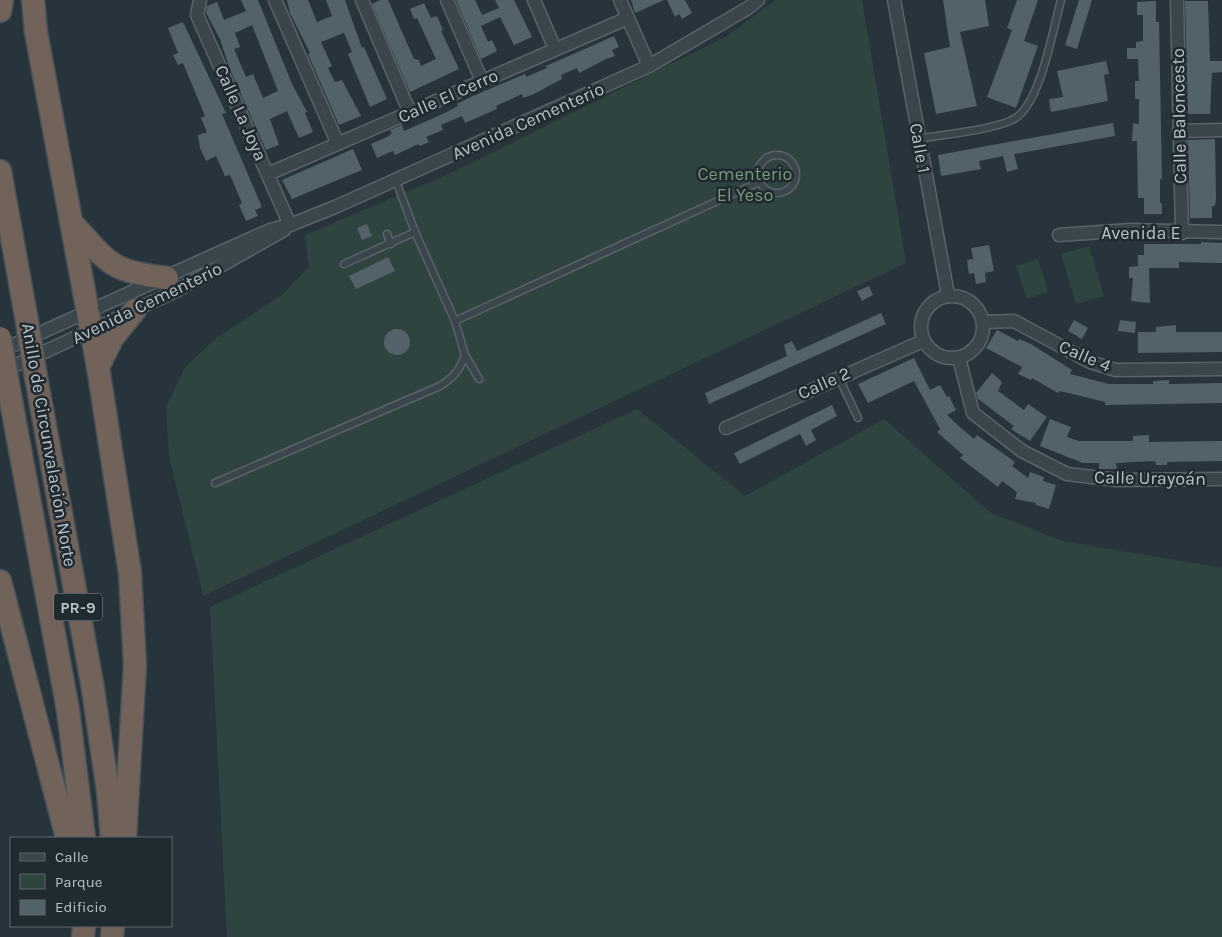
<svg xmlns="http://www.w3.org/2000/svg" width="1222" height="937" font-family="Karla,sans-serif">
	<style>
		.green { fill: #2f4440 }
		.building { fill: #536169; fill-rule: evenodd }
		.lines { fill: none; stroke-linecap: round; stroke-linejoin: round }
		.lane-casing { stroke: #59636a; stroke-width: 9 }
		.street-casing { stroke: #59636a; stroke-width: 15 }
		.highway-casing { stroke: #465057; stroke-width: 25 }
		.lane { stroke: #3b454c; stroke-width: 6 }
		.street { stroke: #3b454c; stroke-width: 12 }
		.highway { stroke: #716359; stroke-width: 22 }
		.highway-bridge-casing { stroke: #465057; stroke-width: 25; stroke-linecap: butt }
		.highway-bridge { stroke: #716359; stroke-width: 22 }
		.labels { text-anchor: middle; stroke-width: 5; stroke-linejoin: round; paint-order: stroke }
		.shield { fill: #202a31; stroke: #8a939a; stroke-width: 1 }
		.shield-label { font-size: 16px; font-weight: bold; fill: #b7c0c7 }
		.street-label { font-size: 18px; fill: #b7c0c7; stroke: #202a31 }
		.park-label { font-size: 18px; fill: #789a7a; stroke: #202a31 }
	</style>
	<rect width="100%" height="100%" fill="#27343c"/>
	<g class="green">
		<path d="M775 0H862L906 263 203 596 169 456 166 407 185 367 216 338 282 295 309 267 305 235 451 173 727 36Z"/>
		<path d="M1089 246 1104 296 1076 304 1061 254Z"/>
		<path d="M1038 259 1048 292 1027 299 1016 266Z"/>
		<path d="M637 409 745 496 884 419 991 513 1063 541 1222 568V937H227L210 607Z"/>
	</g>
	<g class="building">
		<path d="M241 0H258L292 84 307 112 305 113 313 132 299 138 287 111 270 119 279 145 266 150 229 67 220 39 206 13 207 6 217 2 224 20 246 11ZM252 25 278 91 263 98 253 74 246 77 234 49 240 47 235 33Z"/>
		<path d="M287 0H308L317 22 332 16 326 0H345L362 48 364 47 387 99 370 107 348 54 352 52 344 33 321 42 332 66 328 68 335 82 342 80 361 116 339 125 308 54 310 53 290 13Z"/>
		<path d="M380 0H388L414 59 419 60 421 66 436 59 417 18 414 19 410 9 424 3 431 18 437 16 443 30 441 31 459 69 410 92 372 4Z"/>
		<path d="M456 0H475L482 15 499 8 495 0H514L532 37 514 45 500 17 481 26 488 42 492 40 497 51 481 59Z"/>
		<path d="M631 0H664L635 13Z"/>
		<path d="M667 0H685L692 13 682 19 679 14 675 17Z"/>
		<path d="M943 0H985L989 26 960 32 977 106 936 114 924 53 950 47Z"/>
		<path d="M1017 0H1038L1024 41 1038 46 1016 108 987 97 1012 30 1007 28Z"/>
		<path d="M1079 0H1092L1077 49 1065 45Z"/>
		<path d="M1156 1V22H1159L1162 179H1160V203H1162V214H1144V198H1138L1137 141H1132L1133 123 1139 124V99H1135V81H1139L1138 59H1127V48H1136V42L1143 41V15H1137V2Z"/>
		<path d="M1185 1H1208L1210 61H1222V72L1212 73 1210 114H1188Z"/>
		<path d="M183 22 226 113 222 114 262 207 255 210 258 216 246 221 239 205 242 203 230 175 225 176 216 156 206 161 200 148 198 135 207 132 201 118 205 116 183 63 178 65 173 55 178 53 168 28Z"/>
		<path d="M614 36 619 47 612 50 615 56 606 59 579 73 577 68 561 75 562 79 534 94 523 98 522 94 496 106 497 109 465 123 462 116 441 125 443 130 426 137 429 142 420 146 418 144 395 155 393 151 377 158 371 144 387 137 392 133 390 130 402 125 404 131 445 113 458 106 457 104 473 96 525 74 526 77 547 68 546 66Z"/>
		<path d="M1106 61 1109 74 1104 75 1108 101 1051 112 1049 99 1063 97 1057 71Z"/>
		<path d="M1113 123 1115 136 1014 154 1018 169 1007 172 1003 156 979 161 981 169 941 176 938 155Z"/>
		<path d="M1215 139 1216 199 1215 206H1212V218H1190L1188 140Z"/>
		<path d="M353 149 362 170 292 199 282 180Z"/>
		<path d="M367 224 372 236 362 240 357 228Z"/>
		<path d="M1201 242 1222 243V263L1179 262V268H1149L1150 303 1131 301 1133 278H1129V267L1138 266V255H1144V244H1201Z"/>
		<path d="M989 245 994 271 985 273 986 282 976 284 974 273 969 274 967 260 973 259 971 248Z"/>
		<path d="M388 257 395 271 356 289 349 276Z"/>
		<path d="M869 286 873 295 862 301 857 291Z"/>
		<path d="M881 313 886 324 709 404 705 393 787 356 784 345 792 341 797 351Z"/>
		<path d="M1074 320 1088 328 1082 339 1068 331Z"/>
		<path d="M1120 320 1136 322 1135 333 1118 331Z"/>
		<path d="M1176 325V332H1222V352L1138 353V332H1156V327Z"/>
		<circle cx="397" cy="342" r="13"/>
		<path d="M997 330 1018 341 1019 339 1031 344 1072 370 1070 374 1109 384H1153V381L1169 380V384L1222 383V403L1105 405V402L1060 391 1058 393 1032 378 1031 380 1018 374 1022 367 986 348Z"/>
		<path d="M914 358 930 390 940 385 947 397 949 396 956 410 947 415 961 428 974 439 977 435 1015 462 1012 466 1028 478 1030 472 1044 477 1043 481 1056 485 1049 509 1036 505V503L1015 499 1017 492 1002 481 998 487 960 458 963 455 937 432 940 429 914 381 868 403 858 384Z"/>
		<path d="M992 373 1002 382 998 391 1024 410 1028 404 1047 417 1030 441 1011 429 1014 426 978 399 976 393Z"/>
		<path d="M832 405 837 416 811 430 816 440 806 446 800 434 740 464 734 453Z"/>
		<path d="M1050 419 1071 427 1067 437 1079 441H1133V436L1149 435V442L1222 441V461L1167 462V465H1156V462L1152 461 1116 463 1117 469H1099V463H1083L1040 446Z"/>
	</g>
	<g class="lines">
		<defs>
			<g id="lane">
				<path d="M918 139C945 134 988 131 1012 120 1040 108 1053 29 1061 0"/>
				<circle cx="777" cy="174" r="19"/>
				<path d="M396 181 415 232 455 321 465 355 479 379"/>
				<path d="M387 234 391 244"/>
				<path d="M344 264 415 232"/>
				<path d="M455 321 759 182"/>
				<path d="M839 378 858 418"/>
				<path d="M215 483 440 386C453 378 460 370 465 355"/>
			</g>
			<g id="street">
				<path d="M200 0 197 15 290 225"/>
				<path d="M275 0 338 144"/>
				<path d="M362 0 410 113"/>
				<path d="M447 0 482 81"/>
				<path d="M534 0 555 49"/>
				<path d="M620 0 649 66"/>
				<path d="M894 0 948 295"/>
				<path d="M1177 0 1182 233"/>
				<path d="M1179 131 1222 130"/>
				<path d="M268 174 628 18"/>
				<path d="M1059 235 1130 230 1222 232"/>
				<circle cx="952" cy="327" r="31"/>
				<path d="M983 322 1014 321 1090 362 1116 370 1222 369"/>
				<path d="M0 351 270 230 290 225 335 207 649 66 748 8 758 0"/>
				<path d="M959 358 973 413 1022 451 1067 474 1117 480 1222 479"/>
				<path d="M1 372 176 291 284 230"/>
				<path d="M726 428 923 341"/>
			</g>
			<g id="highway">
				<path d="M33 0 36 32 98 367 130 573 135 665 125 838"/>
				<path d="M0 11 2 0"/>
				<path d="M0 171 26 316"/>
				<path d="M71 222C110 263 107 271 167 278"/>
				<path d="M98 367 113 337 135 310"/>
				<path d="M36 377 92 683 108 791 112 838"/>
				<path d="M9 390 68 710 84 838"/>
				<path d="M0 581 67 838"/>
				<path d="M83 937 84 926"/>
				<path d="M112 937 113 926"/>
			</g>
		</defs>
		<use href="#lane" class="lane-casing"/>
		<use href="#street" class="street-casing"/>
		<use href="#highway" class="highway-casing"/>
		<use href="#lane" class="lane"/>
		<use href="#street" class="street"/>
		<use href="#highway" class="highway"/>
		<defs>
			<g id="highway-bridge">
				<path d="M26 316 36 377"/>
				<path d="M0 338 9 390"/>
			</g>
		</defs>
		<use href="#highway-bridge" class="highway-bridge-casing"/>
		<use href="#highway-bridge" class="highway-bridge"/>
	</g>
	<g class="labels">
		<rect class="shield" x="54" y="593.5" width="48" height="27" rx="4"/>
		<g class="shield-label">
			<text x="78" y="613">PR-9</text>
		</g>
		<g class="street-label">
			<text transform="translate(448 96) rotate(-24)" y="6">Calle El Cerro</text>
			<text transform="translate(241 113) rotate(66)" y="6">Calle La Joya</text>
			<text transform="translate(1179 116) rotate(-91)" y="6">Calle Baloncesto</text>
			<text transform="translate(528 121) rotate(-24)" y="6">Avenida Cementerio</text>
			<text transform="translate(920 148) rotate(80)" y="6">Calle 1</text>
			<text x="1141" y="239">Avenida E</text>
			<text transform="translate(147 303) rotate(-26)" y="6">Avenida Cementerio</text>
			<text transform="translate(1085 356) rotate(23)" y="6">Calle 4</text>
			<text transform="translate(824 383) rotate(-24)" y="6">Calle 2</text>
			<text transform="translate(49 445) rotate(80)" y="6">Anillo de Circunvalación Norte</text>
			<text transform="translate(1150 478) rotate(1)" y="6">Calle Urayoán</text>
		</g>
		<g class="park-label">
			<text x="745" y="180">Cementerio<tspan x="745" dy="21">El Yeso</tspan></text>
		</g>
	</g>
	<rect x="10" y="837" width="162" height="90" fill="#202a31" stroke="#5c666d"/>
	<rect x="20" y="853" width="25" height="8" fill="#3b454c" stroke="#5c666d"/>
	<text x="55" y="862" font-size="15" fill="#b7c0c7">Calle</text>
	<rect x="20" y="874" width="25" height="15" fill="#2f4440" stroke="#5c666d"/>
	<text x="55" y="887" font-size="15" fill="#b7c0c7">Parque</text>
	<rect x="20" y="900" width="25" height="15" fill="#536169" stroke="#5c666d"/>
	<text x="55" y="912" font-size="15" fill="#b7c0c7">Edificio</text>
</svg>
